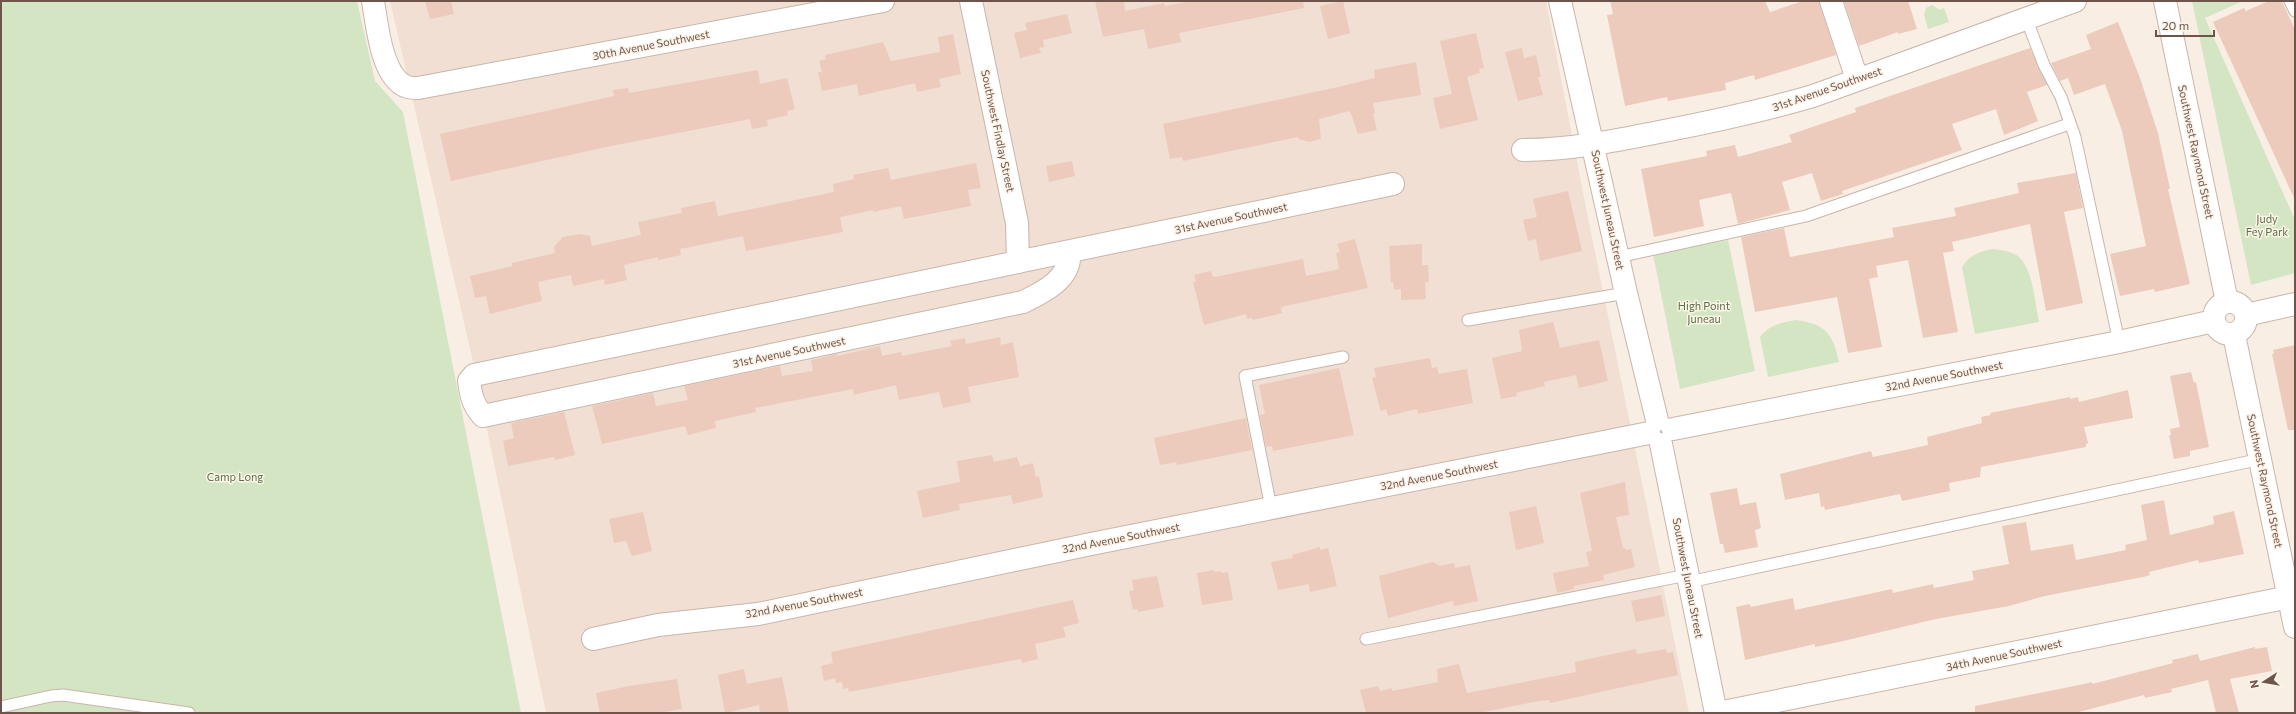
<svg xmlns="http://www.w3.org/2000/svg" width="2296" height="714" font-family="Commissioner,sans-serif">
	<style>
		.residential { fill: #f0dfd2 }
		.green { fill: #d4e5c3 }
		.building { fill: #eccbbd }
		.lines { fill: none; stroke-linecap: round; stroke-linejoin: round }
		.service-casing { stroke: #c9b5ab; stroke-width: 13 }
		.minor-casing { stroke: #c9b5ab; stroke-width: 24 }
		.service { stroke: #fff; stroke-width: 11 }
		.minor { stroke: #fff; stroke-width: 22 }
		.labels { text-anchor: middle; stroke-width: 3; stroke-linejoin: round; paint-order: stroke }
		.street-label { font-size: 11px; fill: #6e554c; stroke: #fdf3e8 }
		.park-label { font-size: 11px; fill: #577345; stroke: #fdf3e8 }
	</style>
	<rect width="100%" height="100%" fill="#f9eee3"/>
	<path class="residential" d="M390 1H1546L1586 208 1689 713H546L471 353Z"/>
	<g class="green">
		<path d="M1 1H357L375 81 403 112 521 713H1Z"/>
		<path d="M2192 1H2243L2205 18 2295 220V273L2251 285Z"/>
		<path d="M1932 5 1940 10 1944 8 1949 22 1928 29 1924 15 1926 8Z"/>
		<path d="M1728 240 1755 371 1680 389 1653 254Z"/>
		<path d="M1992 249C2001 250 2012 251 2019 257 2033 269 2035 304 2039 322L1975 334 1962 267C1970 255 1978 252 1992 249Z"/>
		<path d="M1796 320C1826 324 1833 334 1839 362L1768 377 1760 337C1770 324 1781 323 1796 320Z"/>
	</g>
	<g class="building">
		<path d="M425 1H451L454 14 430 19Z"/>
		<path d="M1095 1H1124L1125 11 1164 3 1165 6 1192 1H1303L1304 8 1179 33 1181 42 1148 49 1144 29 1103 37Z"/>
		<path d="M1343 1 1350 33 1328 39 1320 6Z"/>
		<path d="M1610 1H1765L1770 12 1803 1H1819L1836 55 1755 80 1754 75 1725 83 1726 90 1668 101 1667 97 1625 106 1607 15 1613 14Z"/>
		<path d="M1844 1H1908L1917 29 1898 34V32L1859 46Z"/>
		<path d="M2269 1H2282L2295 30V200L2213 22 2244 8 2246 11Z"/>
		<path d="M1067 14 1072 33 1043 40 1044 47 1039 48 1041 53 1020 58 1014 33 1027 30 1025 23Z"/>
		<path d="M2118 22 2140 78 2158 133 2170 189H2168L2190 284 2155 292 2154 289 2120 296 2110 254 2146 246 2122 131 2105 84 2074 95 2068 78 2060 81 2051 63 2091 49 2086 35Z"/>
		<path d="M1476 33 1484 68 1479 69 1480 73 1467 77 1478 120 1440 129 1433 98 1452 94 1440 41Z"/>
		<path d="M953 34 961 74 939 79 941 87 917 92 915 83 859 96 857 84 822 91 818 72H822L819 61 826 59 825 55 883 42 891 61 940 52 938 37Z"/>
		<path d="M1522 48 1524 58 1536 55 1541 77H1538L1543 95 1518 101 1505 52Z"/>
		<path d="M2030 48 2047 85 2027 92 2038 121 2004 135 1996 109 1952 124 1962 150 1842 191 1843 194 1821 201 1812 173 1782 182 1790 210 1738 224 1731 193 1699 200 1704 226 1654 237 1641 169 1707 156 1706 151 1735 145 1738 157 1792 142 1789 135 1856 112 1855 108Z"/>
		<path d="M1416 62 1421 95 1373 103 1375 113 1373 114 1377 130 1358 134 1350 111 1319 119 1321 139 1309 142 1299 139 1298 137 1183 161 1182 157 1170 159 1163 124 1338 87 1375 78 1374 70Z"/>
		<path d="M758 70 760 84 787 78 795 109 787 111 788 115 767 120 768 126 752 129 750 119 611 146 451 181 440 134 614 96 613 90 628 88 629 93Z"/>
		<path d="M1072 161 1075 176 1049 182 1046 166Z"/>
		<path d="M976 163 981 188 968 190 971 206 904 219 901 206 873 212V210L840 217 843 232 746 251 743 236 710 243 680 249 681 255 658 260V257L624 265 627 280 605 285 604 279 573 286 571 275 538 282 542 301 490 314 486 296 475 298 470 276 512 266V263L555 253 554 247 563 237 579 234 590 236 592 246 641 235 638 222 682 213 681 208 715 201 718 216 834 192 833 184 854 179 853 175 888 168 891 180Z"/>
		<path d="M2076 173 2083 208 2064 212 2083 303 2046 311 2030 224 1952 242 1954 251 1943 253 1958 332 1923 338 1908 260 1876 266 1878 277 1869 279 1882 347 1848 353 1837 297 1755 312 1741 237 1784 228 1790 257 1894 237 1892 228 1956 216 1954 208 2019 193 2017 183Z"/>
		<path d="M1568 191 1582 251 1540 261 1536 239 1528 241 1523 220 1537 217 1533 199Z"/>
		<path d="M1355 239 1368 288 1281 307 1282 313 1253 320 1252 318 1247 319 1246 314 1204 325 1193 282 1196 281 1194 275 1211 271 1213 277 1220 276 1303 259 1306 276 1339 269 1336 253 1340 252 1337 244Z"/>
		<path d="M1422 244V265H1428L1429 282H1425L1426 299 1401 300V289L1394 290 1393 282 1391 283 1389 246Z"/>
		<path d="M1553 322 1560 348 1599 340 1608 381 1579 388 1576 375 1544 382 1545 386 1516 393 1517 396 1501 399 1492 358 1522 351 1519 330Z"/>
		<path d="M1000 337 1001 345 1013 342 1019 377 968 387 971 402 943 408 939 392 899 400 896 385 854 395 853 389 755 408 756 412 715 421 716 428 688 435 685 426 602 444 592 406 653 393 656 406 688 400 684 386 780 366 782 376 813 371 811 360 837 354V356L880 346 882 356 901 352 902 356 952 346 950 341 965 338 966 344Z"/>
		<path d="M2295 345V430H2288L2272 354H2274L2273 350Z"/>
		<path d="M1430 358 1432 368 1437 367 1439 374 1467 369 1473 403 1418 414 1417 409 1388 416 1386 409 1381 411 1378 401 1372 378 1376 377 1374 368Z"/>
		<path d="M1339 368 1354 435 1273 451 1272 446 1266 447 1260 415 1265 414 1259 385Z"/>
		<path d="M2191 372 2194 383 2196 382 2209 447 2190 451V456L2174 459 2169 435H2171L2170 429 2180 427 2170 376Z"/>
		<path d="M2128 390 2133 418 2084 427 2088 443 2086 444V447L1981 467 1980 477 1949 483 1950 491 1902 501 1900 494 1825 510 1824 506 1821 507 1819 493 1785 500 1780 474 1871 451 1873 457 1928 445 1927 437 1982 423 1981 417 1991 415 1990 413 2070 397V399L2078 397 2079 402Z"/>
		<path d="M564 412 575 455 555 460 554 457 508 466 503 441 514 438 511 423Z"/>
		<path d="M1246 418 1252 450 1177 465 1176 462 1160 465 1154 438Z"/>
		<path d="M992 455 994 462 1017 457 1020 466 1033 463 1036 477 1039 476 1043 497 1013 504 1011 495 959 504 960 510 923 518 917 491 960 482 957 461Z"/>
		<path d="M1625 482 1629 515 1616 517 1623 548H1625L1626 550 1631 549 1635 567 1603 575 1604 580 1574 586V589L1557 593 1553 573 1589 566 1586 552 1592 551 1580 493Z"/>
		<path d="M1737 488 1740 505 1756 502 1761 528 1755 530 1758 547 1725 553 1723 544H1720L1710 493Z"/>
		<path d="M2164 500 2170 535 2214 524 2213 516 2234 511 2244 554 2199 563 2198 560 2149 572 2150 575 2143 577 2045 596 2009 606 1936 619 1839 642 1815 647V644L1745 660 1736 607 1750 604 1751 607 1793 598 1795 610 1892 589 1893 593 1933 584 1934 588 1974 580 1972 571 2009 564 2002 526 2026 522 2031 551 2073 544 2076 560 2126 550 2125 545 2147 540 2141 505Z"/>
		<path d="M1536 506 1544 543 1516 550 1509 512Z"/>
		<path d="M643 512 652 551 632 556 626 541 614 543 609 519Z"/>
		<path d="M1320 547V550L1328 548 1337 586 1310 592 1309 584 1278 590 1271 562 1293 558 1292 555Z"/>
		<path d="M1433 562 1440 566 1454 563 1455 568 1470 565 1478 601 1454 606 1453 601 1388 618 1379 576Z"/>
		<path d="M1214 570V572L1221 571V573L1228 572 1233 600 1202 605 1197 573Z"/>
		<path d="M1157 576 1164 607 1138 612 1137 609 1133 610 1129 591 1134 590 1132 580Z"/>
		<path d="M1661 595 1665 616 1636 622 1631 601Z"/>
		<path d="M1073 600 1079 623 1063 627 1066 637 1035 644 1038 659 1022 663 1021 659 849 692 848 688 843 689 842 682 836 683 835 678 824 681 821 666 833 663 831 652Z"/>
		<path d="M2255 647V649L2267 647 2272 671 2230 679 2239 713H2216L2208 680 2171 689 2172 692 2145 698 2144 695 2075 713H1975V706L2084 684 2092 682V684L2173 663 2172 660 2198 654 2200 661Z"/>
		<path d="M1636 649 1637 654 1666 649 1667 653 1673 652 1678 675 1550 703 1549 700 1539 701 1479 713H1366L1360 690 1378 686 1380 691 1392 688V691L1438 682 1437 669 1459 664 1467 693 1576 672 1575 662Z"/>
		<path d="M744 669 747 684 782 677 789 713H760L759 705 725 713 718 675Z"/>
		<path d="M677 679 682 709 658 713H600L596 693 629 686Z"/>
	</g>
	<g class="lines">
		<defs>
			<g id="service">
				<path d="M2290 1 2295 11"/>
				<path d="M2026 18 2044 65 2061 97 2075 137 2119 342"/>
				<path d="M1618 257 1806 216 2069 124"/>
				<path d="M1468 320 1626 293"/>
				<path d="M1271 508 1245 376 1343 357"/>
				<path d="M1689 582 2261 459"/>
				<path d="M1366 639 1687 575"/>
				<path d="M1 707 51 696 63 695 189 713"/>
			</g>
			<g id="minor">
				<path d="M373 1C377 24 381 72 403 85 407 88 414 88 418 88L883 1"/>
				<path d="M971 1 1017 223 1018 262"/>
				<path d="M1560 1 1626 293 1657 420"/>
				<path d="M1831 1 1857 79"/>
				<path d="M2165 1 2227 302"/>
				<path d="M1523 150C1569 150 1614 141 1659 132 1711 122 1762 111 1813 96L2075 1"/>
				<path d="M1069 252C1072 278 1044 292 1023 302L483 416C473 405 471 396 469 381L474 375 1393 184"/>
				<circle cx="2230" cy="318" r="16"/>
				<path d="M2246 315 2295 304"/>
				<path d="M2234 335 2295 627"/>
				<path d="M1673 429 2119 342 2214 321"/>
				<path d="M1661 444 1716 713"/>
				<path d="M593 639 658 625 758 614 1091 544 1649 433"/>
				<path d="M1718 713 2289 597"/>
			</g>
		</defs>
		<use href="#service" class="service-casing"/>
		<use href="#minor" class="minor-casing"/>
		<use href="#service" class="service"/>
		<use href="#minor" class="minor"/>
	</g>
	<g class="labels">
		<g class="street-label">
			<text transform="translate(651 45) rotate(-11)" y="4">30th Avenue Southwest</text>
			<text transform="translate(1827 89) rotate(-19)" y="4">31st Avenue Southwest</text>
			<text transform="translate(998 131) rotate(78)" y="4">Southwest Findlay Street</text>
			<text transform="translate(2196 152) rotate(78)" y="4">Southwest Raymond Street</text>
			<text transform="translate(1608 210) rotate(78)" y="4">Southwest Juneau Street</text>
			<text transform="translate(1231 218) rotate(-12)" y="4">31st Avenue Southwest</text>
			<text transform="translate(789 352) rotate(-12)" y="4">31st Avenue Southwest</text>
			<text transform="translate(1944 376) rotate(-11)" y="4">32nd Avenue Southwest</text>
			<text transform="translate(1439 475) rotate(-11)" y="4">32nd Avenue Southwest</text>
			<text transform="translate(2265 481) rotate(78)" y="4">Southwest Raymond Street</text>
			<text transform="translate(1121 538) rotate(-11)" y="4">32nd Avenue Southwest</text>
			<text transform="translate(1688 578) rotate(79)" y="4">Southwest Juneau Street</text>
			<text transform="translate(804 603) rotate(-11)" y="4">32nd Avenue Southwest</text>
			<text transform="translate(2004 655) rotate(-12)" y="4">34th Avenue Southwest</text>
		</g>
		<g class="park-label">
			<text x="2267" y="223">Judy<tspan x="2267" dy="13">Fey Park</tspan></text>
			<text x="1704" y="310">High Point<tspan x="1704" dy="13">Juneau</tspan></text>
			<text x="235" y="481">Camp Long</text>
		</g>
	</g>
	<rect width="2296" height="714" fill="none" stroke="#6e554c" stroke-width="4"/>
	<g transform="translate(2264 682) rotate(258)" stroke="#fdf3e8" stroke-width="3" paint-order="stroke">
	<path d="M0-3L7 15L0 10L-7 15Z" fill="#6e554c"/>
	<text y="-6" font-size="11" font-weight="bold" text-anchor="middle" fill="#6e554c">N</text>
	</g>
	<path d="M2156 30v6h58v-6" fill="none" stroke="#6e554c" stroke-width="2"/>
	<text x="2162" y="30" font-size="12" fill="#6e554c" stroke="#fdf3e8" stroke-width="3" paint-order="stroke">20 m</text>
</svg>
